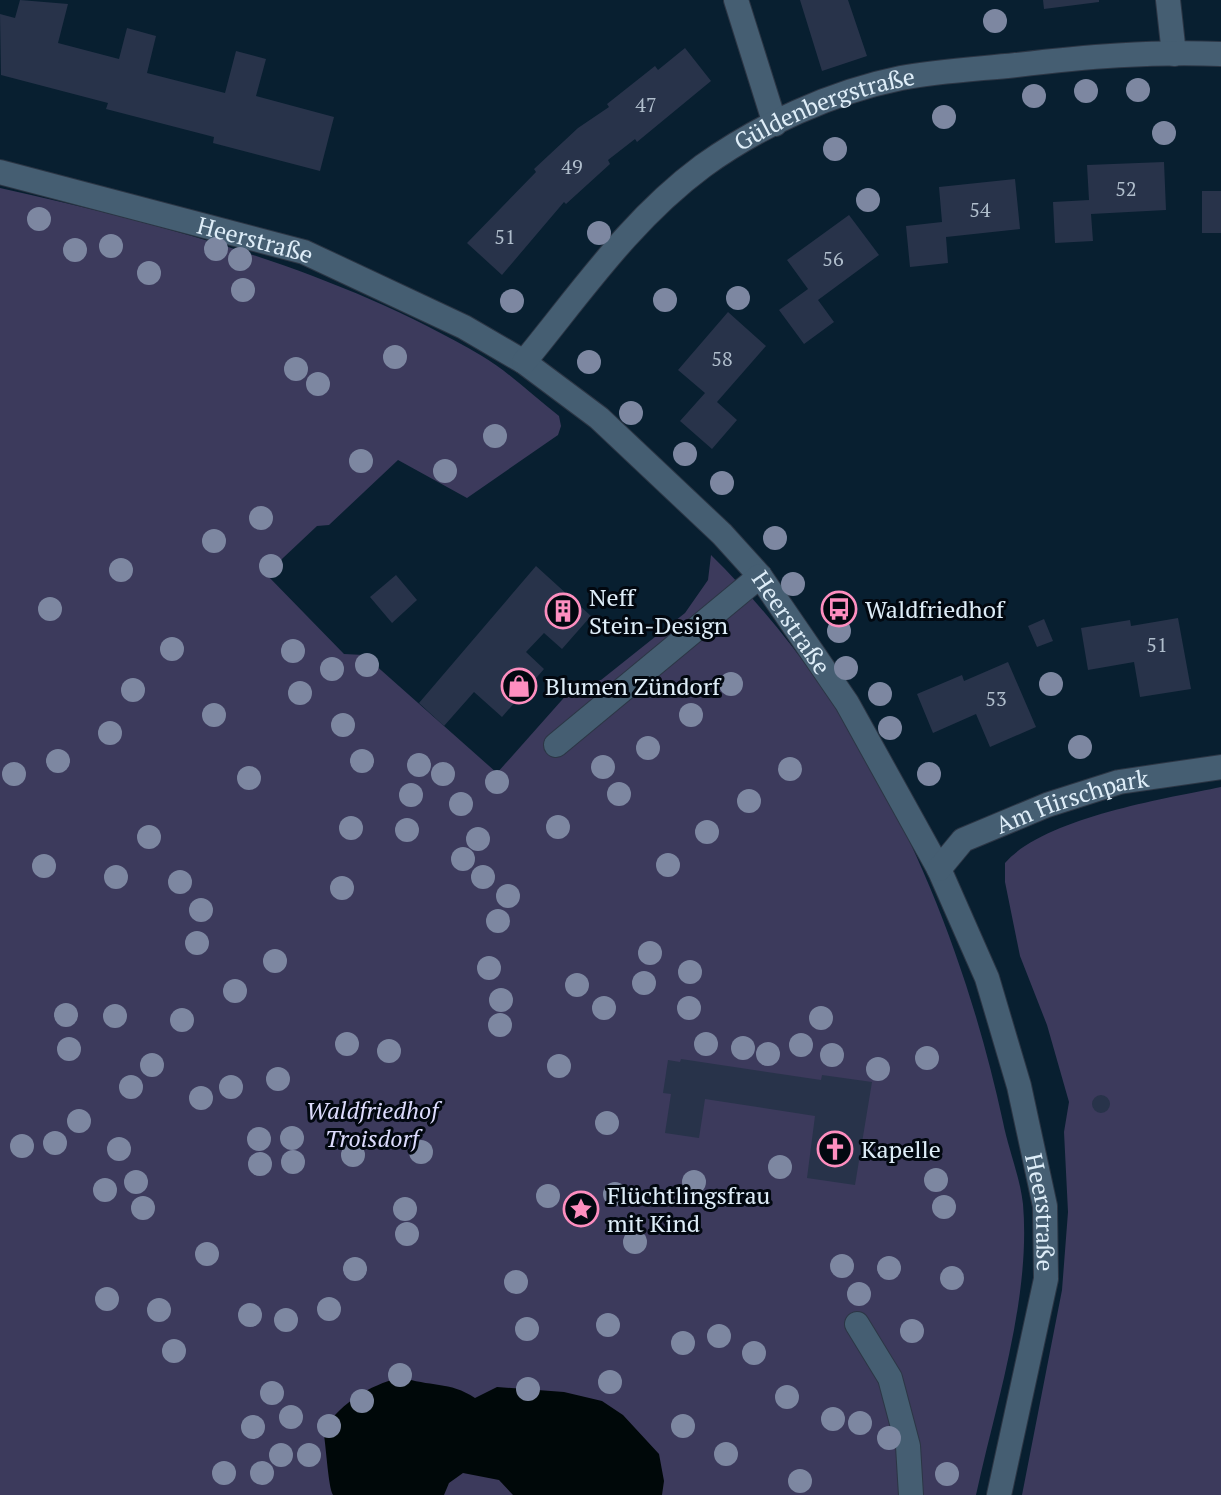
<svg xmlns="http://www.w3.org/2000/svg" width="1221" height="1495" font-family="'PT Serif',serif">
  <rect width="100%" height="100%" fill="#081f30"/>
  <path fill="#3c3a5c" d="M0,188C166,225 334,269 482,356C509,372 534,397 559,416L561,426L558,435L467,498L398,460L329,525L317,526L266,574L344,654L364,655L497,773L577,683L601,680L685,613L708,580L711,555C865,706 958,914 1003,1122C1008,1148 1020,1177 1023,1204C1031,1298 996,1403 976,1495H0Z
    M1221,787V1495H1022L1062,1290L1068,1212L1064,1132L1069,1102L1047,1025L1020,956L1005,882V863C1044,818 1163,799 1221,787Z"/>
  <path fill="#000809" d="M401,1377C429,1387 450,1381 475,1398L497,1387L564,1392L602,1401L623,1415L659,1454L664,1481L662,1495H513L499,1480L463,1473L449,1483L444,1495H333C328,1487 326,1443 323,1429C345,1401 366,1387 401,1377Z"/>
  <path fill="#28334a" d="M20,0L68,4L58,43L119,59L127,28L156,36L147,73L225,93L236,51L266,59L256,96L334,117L320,171L213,143L214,137L106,109L108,103L1,75L0,14L15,18Z
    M800,0H848L867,56L822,71Z
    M1043,0H1099V2L1044,9Z
    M685,48L711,81L637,142L635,139L608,160L610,164L566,204L564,202L502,275L467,243L536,172L534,169L578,128L609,107L607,104L655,66L658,70Z
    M1164,162L1166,210L1091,214L1093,241L1055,243L1053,202L1089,200L1087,165Z
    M1015,179L1020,229L946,237L948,263L910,267L906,226L942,222L939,187Z
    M1202,191H1221V233H1202Z
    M849,215L879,255L818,300L834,322L804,344L779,310L808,289L787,260Z
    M728,312L766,346L717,402L737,420L712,449L680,421L705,393L678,370Z
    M536,566L591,616L562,649L544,633L526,652L544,669L502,717L474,692L444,726L419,703Z
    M396,575L417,600L392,623L370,597Z
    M1178,618L1191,689L1140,697L1134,662L1088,670L1081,628L1130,620L1131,626Z
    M1044,619L1053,641L1037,647L1028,626Z
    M1008,662L1036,727L990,747L976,714L933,733L917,694L962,675L964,681Z
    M681,1059L821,1080L822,1075L872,1082L855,1185L807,1178L815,1116L705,1099L699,1138L665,1133L671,1094L663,1093L668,1060L680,1062Z
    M1092 1104a9 9 0 1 1 18 0a9 9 0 1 1-18 0Z"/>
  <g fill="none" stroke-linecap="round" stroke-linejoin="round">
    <g stroke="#2c3645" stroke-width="26">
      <g id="minor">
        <path d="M736,0L775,124"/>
        <path d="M1168,0L1174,54"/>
        <path id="s1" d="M0,172L304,252L464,327L524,362L599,418L722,534L760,576L847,703L939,869L987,978L1019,1086L1045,1206L1046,1279L999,1495"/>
        <path id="s2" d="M524,362C580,294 630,220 703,166C760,125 832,92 901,78C939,71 978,69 1016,65C1084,57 1152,51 1221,54"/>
        <path d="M556,745L760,576"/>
        <path id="s3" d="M939,869L963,840L1047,805L1119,782L1221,767"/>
        <path d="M857,1324L890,1378L908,1446L911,1495"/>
      </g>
    </g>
    <use href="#minor" stroke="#455e72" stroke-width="24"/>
  </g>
  <g fill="#7d87a1">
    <circle cx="995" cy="21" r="12"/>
    <circle cx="1138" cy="90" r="12"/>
    <circle cx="1086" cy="91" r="12"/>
    <circle cx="1034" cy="96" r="12"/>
    <circle cx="944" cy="117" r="12"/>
    <circle cx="1164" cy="133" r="12"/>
    <circle cx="835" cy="149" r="12"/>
    <circle cx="868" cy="200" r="12"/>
    <circle cx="39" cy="219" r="12"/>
    <circle cx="599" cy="233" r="12"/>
    <circle cx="111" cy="246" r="12"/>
    <circle cx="216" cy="249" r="12"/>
    <circle cx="75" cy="250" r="12"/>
    <circle cx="240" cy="259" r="12"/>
    <circle cx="149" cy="273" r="12"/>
    <circle cx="243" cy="290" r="12"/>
    <circle cx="738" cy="298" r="12"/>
    <circle cx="665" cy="300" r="12"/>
    <circle cx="512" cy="301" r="12"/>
    <circle cx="395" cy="357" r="12"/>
    <circle cx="589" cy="362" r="12"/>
    <circle cx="296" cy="369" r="12"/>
    <circle cx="318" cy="384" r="12"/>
    <circle cx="631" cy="413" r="12"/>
    <circle cx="495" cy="436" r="12"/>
    <circle cx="685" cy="454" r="12"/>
    <circle cx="361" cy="461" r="12"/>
    <circle cx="445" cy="471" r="12"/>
    <circle cx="722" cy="483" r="12"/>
    <circle cx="261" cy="518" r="12"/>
    <circle cx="775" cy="538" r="12"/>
    <circle cx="214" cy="541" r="12"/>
    <circle cx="271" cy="566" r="12"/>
    <circle cx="121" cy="570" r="12"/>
    <circle cx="793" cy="584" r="12"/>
    <circle cx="50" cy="609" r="12"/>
    <circle cx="839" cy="631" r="12"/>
    <circle cx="172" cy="649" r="12"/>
    <circle cx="293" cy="651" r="12"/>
    <circle cx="367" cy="665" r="12"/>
    <circle cx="846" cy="668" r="12"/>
    <circle cx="332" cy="669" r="12"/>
    <circle cx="731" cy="684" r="12"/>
    <circle cx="1051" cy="684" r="12"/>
    <circle cx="133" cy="690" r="12"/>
    <circle cx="300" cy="693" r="12"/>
    <circle cx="880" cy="694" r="12"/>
    <circle cx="214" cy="715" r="12"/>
    <circle cx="691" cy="715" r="12"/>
    <circle cx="343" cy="725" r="12"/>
    <circle cx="890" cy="728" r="12"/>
    <circle cx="110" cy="733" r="12"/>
    <circle cx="1080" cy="747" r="12"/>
    <circle cx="648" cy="748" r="12"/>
    <circle cx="58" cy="761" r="12"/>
    <circle cx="362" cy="761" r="12"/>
    <circle cx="419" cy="765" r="12"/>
    <circle cx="603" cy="767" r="12"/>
    <circle cx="790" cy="769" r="12"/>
    <circle cx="14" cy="774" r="12"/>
    <circle cx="443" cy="774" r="12"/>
    <circle cx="929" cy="774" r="12"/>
    <circle cx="249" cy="778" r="12"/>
    <circle cx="497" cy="782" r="12"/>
    <circle cx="619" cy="794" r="12"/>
    <circle cx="411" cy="795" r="12"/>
    <circle cx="749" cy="801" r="12"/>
    <circle cx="461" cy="804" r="12"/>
    <circle cx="558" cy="827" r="12"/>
    <circle cx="351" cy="828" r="12"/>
    <circle cx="407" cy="830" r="12"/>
    <circle cx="707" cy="832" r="12"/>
    <circle cx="149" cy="837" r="12"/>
    <circle cx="478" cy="839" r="12"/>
    <circle cx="463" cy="859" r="12"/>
    <circle cx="668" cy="865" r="12"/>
    <circle cx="44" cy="866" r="12"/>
    <circle cx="116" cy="877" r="12"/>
    <circle cx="483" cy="877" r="12"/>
    <circle cx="180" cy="882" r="12"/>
    <circle cx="342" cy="888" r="12"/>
    <circle cx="508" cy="896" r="12"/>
    <circle cx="201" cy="910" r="12"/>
    <circle cx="498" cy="921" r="12"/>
    <circle cx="197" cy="943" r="12"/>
    <circle cx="650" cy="953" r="12"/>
    <circle cx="275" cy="961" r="12"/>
    <circle cx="489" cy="968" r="12"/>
    <circle cx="690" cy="972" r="12"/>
    <circle cx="644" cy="983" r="12"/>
    <circle cx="577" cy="985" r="12"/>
    <circle cx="235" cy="991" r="12"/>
    <circle cx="501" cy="1000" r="12"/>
    <circle cx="604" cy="1008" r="12"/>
    <circle cx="689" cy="1008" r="12"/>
    <circle cx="66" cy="1015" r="12"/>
    <circle cx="115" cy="1016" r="12"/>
    <circle cx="821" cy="1018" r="12"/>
    <circle cx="182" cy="1020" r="12"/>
    <circle cx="500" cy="1025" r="12"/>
    <circle cx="347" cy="1044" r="12"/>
    <circle cx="706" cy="1044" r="12"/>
    <circle cx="801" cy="1045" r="12"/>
    <circle cx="743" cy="1048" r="12"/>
    <circle cx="69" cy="1049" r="12"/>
    <circle cx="389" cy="1051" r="12"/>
    <circle cx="768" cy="1054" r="12"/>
    <circle cx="832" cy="1055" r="12"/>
    <circle cx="927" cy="1058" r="12"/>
    <circle cx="152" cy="1065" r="12"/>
    <circle cx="559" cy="1066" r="12"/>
    <circle cx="878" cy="1069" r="12"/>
    <circle cx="278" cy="1079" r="12"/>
    <circle cx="131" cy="1087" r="12"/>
    <circle cx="231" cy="1087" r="12"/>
    <circle cx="201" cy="1098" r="12"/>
    <circle cx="79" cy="1121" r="12"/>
    <circle cx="607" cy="1123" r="12"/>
    <circle cx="292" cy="1138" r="12"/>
    <circle cx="259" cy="1139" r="12"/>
    <circle cx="55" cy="1143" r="12"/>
    <circle cx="22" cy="1146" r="12"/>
    <circle cx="119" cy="1149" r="12"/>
    <circle cx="421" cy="1152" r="12"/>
    <circle cx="353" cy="1155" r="12"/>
    <circle cx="293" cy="1162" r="12"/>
    <circle cx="260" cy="1164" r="12"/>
    <circle cx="780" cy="1167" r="12"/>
    <circle cx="936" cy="1180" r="12"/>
    <circle cx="136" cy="1182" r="12"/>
    <circle cx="694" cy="1182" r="12"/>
    <circle cx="105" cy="1190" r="12"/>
    <circle cx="615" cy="1194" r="12"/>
    <circle cx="548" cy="1196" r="12"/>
    <circle cx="944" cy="1207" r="12"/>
    <circle cx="143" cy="1208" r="12"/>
    <circle cx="405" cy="1209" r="12"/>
    <circle cx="407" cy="1234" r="12"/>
    <circle cx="635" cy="1242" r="12"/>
    <circle cx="207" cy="1254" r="12"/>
    <circle cx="842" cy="1266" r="12"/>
    <circle cx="889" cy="1268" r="12"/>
    <circle cx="355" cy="1269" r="12"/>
    <circle cx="952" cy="1278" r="12"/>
    <circle cx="516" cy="1282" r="12"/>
    <circle cx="859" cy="1294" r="12"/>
    <circle cx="107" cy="1299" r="12"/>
    <circle cx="329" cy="1309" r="12"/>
    <circle cx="159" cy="1310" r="12"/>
    <circle cx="250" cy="1315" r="12"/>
    <circle cx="286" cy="1320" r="12"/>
    <circle cx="608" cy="1325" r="12"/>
    <circle cx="527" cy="1329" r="12"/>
    <circle cx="912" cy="1331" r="12"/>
    <circle cx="719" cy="1336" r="12"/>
    <circle cx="683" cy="1343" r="12"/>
    <circle cx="174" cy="1351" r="12"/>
    <circle cx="754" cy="1353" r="12"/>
    <circle cx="400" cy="1375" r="12"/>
    <circle cx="610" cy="1382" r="12"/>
    <circle cx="528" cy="1389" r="12"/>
    <circle cx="272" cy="1393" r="12"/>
    <circle cx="787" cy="1397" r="12"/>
    <circle cx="362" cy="1401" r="12"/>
    <circle cx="291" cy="1417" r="12"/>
    <circle cx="833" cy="1419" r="12"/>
    <circle cx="860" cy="1423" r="12"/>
    <circle cx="329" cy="1426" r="12"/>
    <circle cx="683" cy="1426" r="12"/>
    <circle cx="253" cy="1427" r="12"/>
    <circle cx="889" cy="1438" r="12"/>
    <circle cx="726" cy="1454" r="12"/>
    <circle cx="281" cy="1455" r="12"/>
    <circle cx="309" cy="1455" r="12"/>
    <circle cx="224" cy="1473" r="12"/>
    <circle cx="262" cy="1473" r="12"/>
    <circle cx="947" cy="1474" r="12"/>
    <circle cx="800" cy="1481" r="12"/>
  </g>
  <defs>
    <g id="bus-ring" transform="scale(1.8)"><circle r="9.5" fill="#020810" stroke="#fd8ebf" stroke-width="1.5"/><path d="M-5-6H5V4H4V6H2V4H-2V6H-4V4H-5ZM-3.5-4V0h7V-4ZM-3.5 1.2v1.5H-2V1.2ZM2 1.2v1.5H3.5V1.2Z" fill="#fd8ebf"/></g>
    <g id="building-ring" transform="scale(1.8)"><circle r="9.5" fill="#020810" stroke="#fd8ebf" stroke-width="1.5"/><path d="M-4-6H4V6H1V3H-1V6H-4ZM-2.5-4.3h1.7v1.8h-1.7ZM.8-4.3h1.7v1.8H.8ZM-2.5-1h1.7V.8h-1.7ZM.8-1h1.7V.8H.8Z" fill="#fd8ebf"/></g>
    <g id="shop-ring" transform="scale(1.8)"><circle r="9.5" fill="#020810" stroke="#fd8ebf" stroke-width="1.5"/><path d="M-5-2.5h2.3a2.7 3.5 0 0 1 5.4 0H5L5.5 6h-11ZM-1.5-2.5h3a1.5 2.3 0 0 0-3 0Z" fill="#fd8ebf"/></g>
    <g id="church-ring" transform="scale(1.8)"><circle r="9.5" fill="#020810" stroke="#fd8ebf" stroke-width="1.5"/><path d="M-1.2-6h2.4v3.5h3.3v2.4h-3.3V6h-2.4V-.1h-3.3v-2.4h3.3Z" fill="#fd8ebf"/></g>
    <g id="sight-ring" transform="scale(1.8)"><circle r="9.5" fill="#020810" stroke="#fd8ebf" stroke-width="1.5"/><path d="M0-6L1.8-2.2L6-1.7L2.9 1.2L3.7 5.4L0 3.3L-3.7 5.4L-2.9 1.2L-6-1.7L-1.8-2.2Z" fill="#fd8ebf"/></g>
  </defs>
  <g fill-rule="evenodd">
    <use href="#bus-ring" x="839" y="609"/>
    <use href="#building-ring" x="563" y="611"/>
    <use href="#shop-ring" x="519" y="686"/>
    <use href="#church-ring" x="835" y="1149"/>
    <use href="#sight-ring" x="581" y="1209"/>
  </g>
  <g text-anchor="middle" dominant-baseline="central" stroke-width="6" stroke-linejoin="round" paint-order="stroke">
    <g font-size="20" fill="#b0becc">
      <text x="646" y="104">47</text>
      <text x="572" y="166">49</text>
      <text x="1126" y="188">52</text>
      <text x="980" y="209">54</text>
      <text x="505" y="236">51</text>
      <text x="833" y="258">56</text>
      <text x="722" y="358">58</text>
      <text x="1157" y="644">51</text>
      <text x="996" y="698">53</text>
    </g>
    <g font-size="24" fill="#deedf8" stroke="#020810">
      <text stroke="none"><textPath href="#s2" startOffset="402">Güldenbergstraße</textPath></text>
      <text stroke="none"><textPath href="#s1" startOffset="264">Heerstraße</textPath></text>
      <text stroke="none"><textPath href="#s1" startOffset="936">Heerstraße</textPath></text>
      <text stroke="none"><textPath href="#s3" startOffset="154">Am Hirschpark</textPath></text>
      <text stroke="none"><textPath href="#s1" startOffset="1584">Heerstraße</textPath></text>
    </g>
    <g font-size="24" fill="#deedf8" stroke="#020810" text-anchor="start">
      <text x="589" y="597">Neff<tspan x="589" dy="28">Stein-Design</tspan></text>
      <text x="865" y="609">Waldfriedhof</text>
      <text x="545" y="686">Blumen Zündorf</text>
      <text x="861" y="1149">Kapelle</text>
      <text x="607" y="1195">Flüchtlingsfrau<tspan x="607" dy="28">mit Kind</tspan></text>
    </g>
    <g font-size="24" font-style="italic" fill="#dddcfd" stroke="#020810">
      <text x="372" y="1110">Waldfriedhof<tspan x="372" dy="28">Troisdorf</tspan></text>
    </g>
  </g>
</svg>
